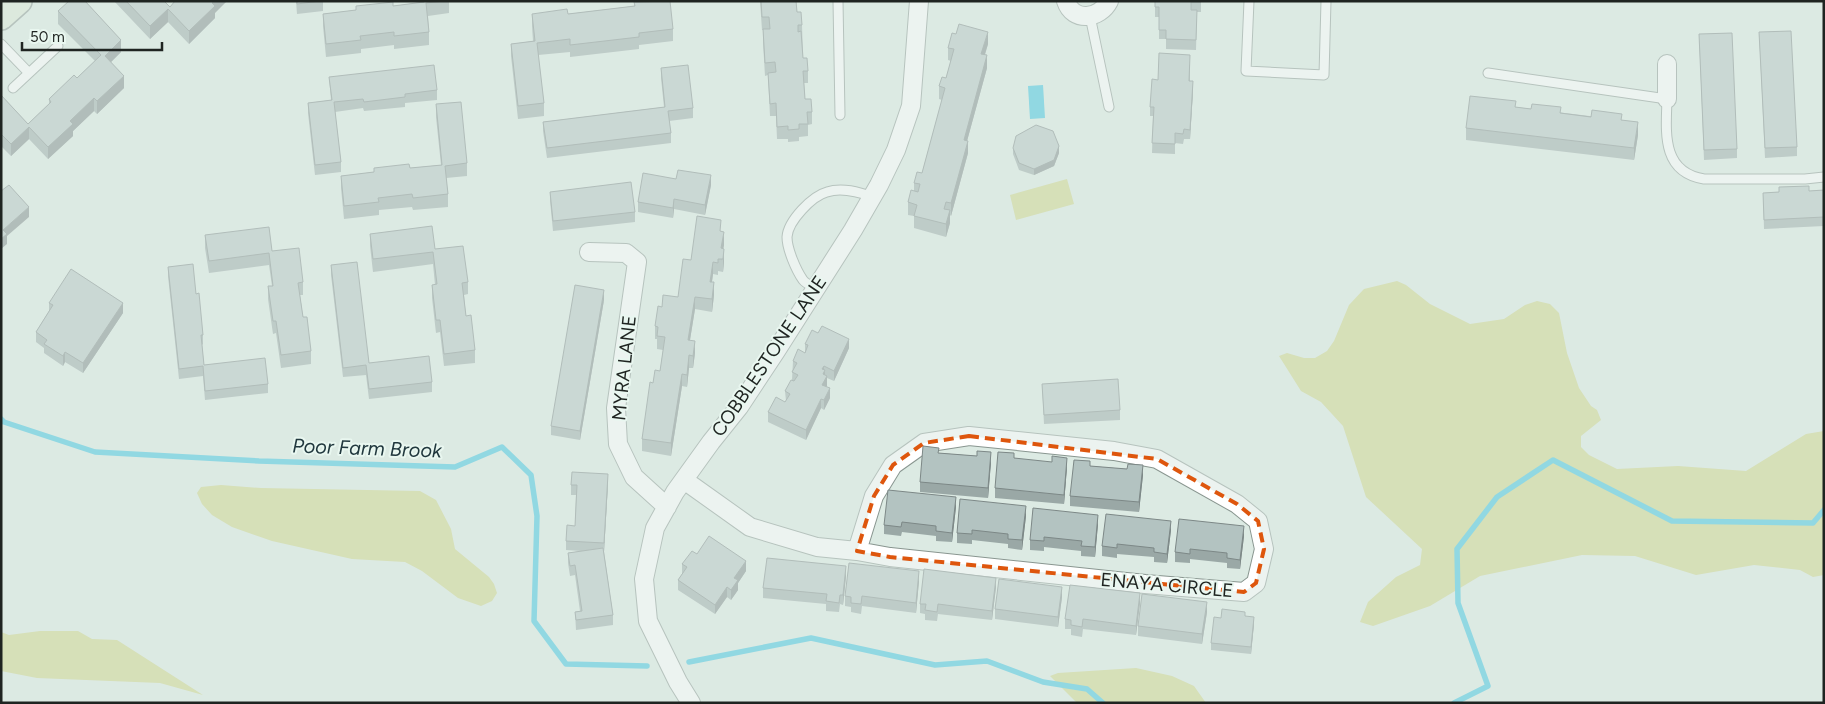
<svg xmlns="http://www.w3.org/2000/svg" width="1825" height="704" font-family="Figtree,sans-serif">
  <rect width="100%" height="100%" fill="#dceae3"/>
  <path fill="#ced483" d="M1067,179L1074,204L1016,220L1010,195Z
    M1397,281L1406,285L1430,304L1470,324L1504,319L1525,305L1537,301L1550,304L1559,313L1567,353L1579,388L1591,406L1597,410L1601,420L1581,436V447L1589,455L1617,469L1678,466L1746,471L1806,434L1824,431V575L1813,577L1800,570L1754,565L1696,575L1635,556L1582,555L1480,576L1430,606L1373,626L1360,622L1368,602L1396,577L1420,565L1422,549L1366,497L1343,426L1321,402L1301,391L1279,356L1287,353L1304,358H1315L1327,351L1334,341L1349,305L1364,289Z
    M221,485L261,488L420,491L436,500L451,529L455,549L489,577L494,584L497,593L492,601L481,606L458,598L422,571L405,562L352,559L272,541L232,527L212,515L202,504L197,493L201,487Z
    M40,631H78L92,639L117,640L203,695L160,683L37,678L1,671V632L9,635Z
    M1136,668L1172,676L1194,686L1206,703H1077L1050,676L1058,673Z"/>
  <path fill="#36c3e0" d="M1043,85L1045,118L1030,119L1028,86Z"/>
  <g fill="none" stroke-linecap="round" stroke-linejoin="round">
    <path stroke="#36c3e0" stroke-width="5.5" d="M1,419L4,422L95,452L259,461L455,467L502,447L531,475L537,516L534,621L566,664L647,666
      M689,662L811,638L935,665L987,661L1043,682L1087,689L1103,703
      M1454,703L1488,686L1458,603L1457,549L1497,497L1553,460L1672,521L1813,523L1824,510"/>
    <g stroke="#899690" stroke-width="11">
      <path id="lane" d="M838,1L840,115
        M1249,1L1246,71L1324,75L1326,1
        M1090,16L1109,107
        M1,44L29,73
        M1488,73L1667,99C1666,132 1661,172 1704,179H1805L1824,177
        M13,88L58,46
        M816,288C812,286 806,284 803,280C796,270 787,249 787,237C788,221 812,196 827,192C842,187 859,192 873,197"/>
    </g>
    <g stroke="#899690" stroke-width="20">
      <path id="street" d="M1066,1C1073,23 1100,19 1109,1
        M1667,64V99
        M589,252L626,253L637,262L616,408L618,444L634,477L667,507
        M684,480L750,527L817,547L857,551L890,557L1145,584L1244,592L1256,583L1264,549L1258,521L1237,504L1157,459L1114,451L969,436L924,443L893,465L874,496L857,551
        M691,703L678,682L648,621L644,579L655,528L675,492L711,442L739,407L776,351L853,230L879,185L896,150L911,106L919,1"/>
    </g>
    <g stroke="#899690" stroke-width="28">
      <path id="secondary" d="M1,17L19,1"/>
    </g>
    <use href="#lane" stroke="#fff" stroke-width="9"/>
    <use href="#street" stroke="#fff" stroke-width="18"/>
    <use href="#secondary" stroke="#dbe8d6" stroke-width="25"/>
  </g>
  <path fill="#9aa8a6" d="M114,1H164L170,7L215,13V18L189,44L168,22L150,39Z
    M296,1H323V11L297,14Z
    M423,1H449V13L428,16L429,32V45L394,49V45L361,49V53L326,57L323,26V14L356,10V6H393L423,2Z
    M760,1H796L797,12L802,25L803,58L808,71V83H804L805,99L812,112V124L808,125V136L799,137V141L788,142V139H777L776,116H770L768,75L765,76L763,42V30H762Z
    M1155,1H1201V12H1197L1196,50L1166,49V39H1159V17H1155Z
    M634,2L673,29V41L639,45V49L570,57V52L538,55L544,103V116L518,119L511,56V44L533,41L532,26V14H568L634,6Z
    M58,11L121,52L111,62L124,88L97,114L94,111L73,131V136L48,159L29,139L11,156L1,146V95L28,124L49,104V99L77,78L95,61L58,24Z
    M1759,32L1797,147V156L1765,158Z
    M1699,34L1737,149V158L1704,160Z
    M988,44L985,55L987,68L967,141L968,153L951,216L950,215V223L946,237L914,228V216L908,215V202L914,191V183L922,173L942,100L939,99V86L946,78L951,61L948,60V48Z
    M1190,65V81L1193,91L1190,139H1184L1183,144L1175,143V154L1152,153L1153,116H1150V107L1158,80Z
    M661,68L693,108V118L669,121L671,133V143L547,158L543,131V122L664,107L661,78Z
    M329,77L437,90V100L405,103V107L364,111L363,108L335,112L341,162V172L315,175L308,113V103L331,100Z
    M436,104L467,163V176L446,178L448,194V207L413,210L412,207L379,210V215L344,219L341,188V176L374,172V168H410L441,165L436,117Z
    M1516,107L1622,120L1638,135L1634,160L1466,140V128Z
    M1013,148L1059,153L1054,166L1034,175L1019,170L1013,154Z
    M711,185L705,215L674,209L673,218L638,212V202Z
    M1779,187L1809,191L1824,190V226L1764,229L1763,193L1779,192Z
    M550,192L635,212V222L553,231L550,201Z
    M721,232L724,245L723,249L724,262L723,272L718,271V275L713,274L712,282L714,295L712,312L695,309L690,340L695,353L693,368H689L687,387L682,386L671,456L642,451V439L653,383L660,371L663,350L657,349V339H655V326L662,307L678,297L691,260Z
    M370,234L435,249L468,282V294L464,295L466,316L475,350V363L444,366L440,332L436,333L432,298V285H435L433,264L373,272L370,246Z
    M205,235L272,251L303,282V295H300L303,317L311,351V364L281,368L276,333L273,334L268,299V286H272L269,265L209,273L205,248Z
    M331,265L369,363L432,382V392L369,399L366,375L343,377L331,275Z
    M168,267L196,294L203,335V344L202,345L204,365L268,384V393L205,400L203,376L179,379L168,276Z
    M604,300L580,440L551,435V426Z
    M49,303L123,313L83,373L65,362L63,366L44,353V348L36,342V332L49,311Z
    M805,344L849,348L834,381L827,378L826,387L830,398L824,410L821,408L806,440L768,422V412L786,401L785,391L792,380L793,361L805,353Z
    M1042,384L1120,410V420L1044,424Z
    M939,453L977,456L991,462L988,498L920,492V482Z
    M1014,458L1067,467L1064,504L995,498V488Z
    M1090,466L1127,469L1143,475L1139,512L1070,506V496Z
    M608,484L604,552L613,615V625L576,630L575,612L580,611L575,575L570,576L568,563V553L581,551L566,550V541L575,526L576,495H571V485Z
    M956,507L952,542L936,541V536L902,532L901,536L884,534V525Z
    M1026,516L1022,550L1008,548V544L972,540V544L957,543V533Z
    M1098,524L1095,557L1081,556V551L1044,547V551L1030,550V540Z
    M1171,530L1167,563L1154,562V557L1117,554V558L1102,556V546Z
    M1244,536L1240,569L1227,568V563L1190,559V563L1175,562V552Z
    M697,554L746,571L738,583V590L731,600L727,597L715,614L678,590V580L682,574V564Z
    M846,576L843,605L840,604L839,612L826,611V604L763,598V588Z
    M919,581L916,613L862,606L861,614L851,612V607L845,606V596Z
    M996,587L992,620L938,614L937,621L925,620V614L920,613V604Z
    M1062,597L1058,627L995,619V609Z
    M1140,603L1136,635L1083,629L1082,637L1071,635V629H1065V619Z
    M1207,612L1202,644L1138,636V626Z
    M1245,616L1254,624L1251,654L1211,650V643L1221,618Z"/>
  <path fill="#7d8887" d="M214,1H227L215,13V18L189,44V31Z
    M168,9V22L150,39V26Z
    M988,32V44L981,66V54Z
    M121,40V52L105,68V56Z
    M987,55V68L964,152V140Z
    M124,76V88L97,114V101Z
    M1193,81V91L1190,139V130Z
    M94,98V111L73,131V136L48,159V147L70,121Z
    M1638,122V135L1634,160V148Z
    M29,127V139L11,156V144Z
    M968,141V153L951,216V203Z
    M1059,146V153L1054,166L1034,175V169Z
    M711,175V185L705,215V205Z
    M674,199V209L673,218V208Z
    M29,207V217L7,236V244L1,249V239L3,230Z
    M950,210V223L946,237V224Z
    M724,232V245L721,261V248Z
    M724,249V262L723,272V259Z
    M713,262V274L710,295V282Z
    M714,282V295L712,312V299Z
    M604,290V300L580,440V431Z
    M695,297V309L688,352V340Z
    M123,303V313L83,373V363Z
    M849,339V348L834,381V371Z
    M695,341V353L693,368V356Z
    M65,352V362L63,366V356Z
    M689,355V368L687,387V375Z
    M824,366V373L825,370V380L827,376V386L822,394V369Z
    M682,374V386L671,456V443Z
    M830,388V398L824,410V400Z
    M821,399V408L806,440V430Z
    M991,452V462L988,498V488Z
    M1067,458V467L1064,504V495Z
    M1143,465V475L1139,512V502Z
    M608,474V484L604,552V543Z
    M956,497V507L952,542V533Z
    M1026,506V516L1022,550V540Z
    M1098,515V524L1095,557V547Z
    M1171,521V530L1167,563V554Z
    M1244,526V536L1240,569V560Z
    M746,561V571L738,583V590L731,600V590L734,578Z
    M846,566V576L843,605V595Z
    M919,571V581L916,613V603Z
    M996,578V587L992,620V611Z
    M727,587V597L715,614V605Z
    M1062,587V597L1058,627V617Z
    M1140,593V603L1136,635V626Z
    M1207,602V612L1202,644V634Z
    M1254,617V624L1251,654V647Z"/>
  <path fill="#b3c3c1" stroke="#7d8887" d="M69,1H85L121,40L105,56L124,76L97,101L94,98L70,121L73,124L48,147L29,127L11,144L1,134V95L28,124L51,102L49,99L74,75L77,78L101,55L58,11Z
    M126,1H164L170,7L175,1H214L212,3L215,6L189,31L168,9L150,26Z
    M297,1H320L297,4Z
    M424,1H444L426,3L429,32L394,36V32L360,36L361,40L326,44L323,14L356,10V6L393,2V6L424,2Z
    M670,1L673,29L639,33V37L570,45V39L537,43L544,103L518,106L511,44L535,41L532,14L567,9L568,14L635,6L634,2Z
    M761,1H796L797,12H801L802,25H798V32L801,31L803,58H807L808,71H803L805,99H811L812,112H807L808,124H799V129L788,130V126L777,127L776,103L770,104L768,73L776,72L775,62L765,63L763,29H770L769,17H762Z
    M1155,1H1201V2H1191V10H1197L1196,40L1166,39V30H1159V7H1155Z
    M959,24L988,32L981,54L987,55L964,140L968,141L951,203L946,202L944,209L950,210L946,224L914,216L917,205L908,202L911,190L918,192L920,184L914,183L917,172L922,173L945,88L939,86L942,77L946,78L954,49L948,48L952,33L956,34Z
    M1791,31L1797,147L1765,148L1759,32Z
    M1732,33L1737,149L1704,150L1699,34Z
    M1159,53L1190,55L1189,81H1193L1190,130L1184,129L1183,134L1175,133V144L1152,143L1154,107H1150L1152,79L1158,80Z
    M434,65L437,90L405,94V97L364,102L363,99L334,102L341,162L315,165L308,103L332,100L329,77Z
    M688,65L693,108L668,111L671,133L547,148L543,122L665,107L661,68Z
    M1470,96L1516,101L1515,107L1531,109L1532,104L1561,107L1560,113L1591,117L1592,110L1622,114L1621,120L1638,122L1634,148L1466,128Z
    M461,102L467,163L445,166L448,194L413,198L412,194L378,198L379,202L344,206L341,176L374,172V168L409,164L410,168L442,165L436,104Z
    M1036,125L1053,131L1059,146L1054,160L1034,169L1019,163L1013,148L1016,136Z
    M678,170L711,175L705,205L674,199L673,208L638,202L643,173L676,179Z
    M631,182L635,212L553,221L550,192Z
    M9,185L29,207L3,230L7,234L1,239V191Z
    M1809,186V191L1824,190V217L1764,220L1763,193L1779,192V187Z
    M697,216L721,220L720,231L724,232L721,248L724,249L723,259H718V263L713,262L710,282H714L712,299L695,297L688,340L695,341L693,356L689,355L687,375L682,374L671,443L642,439L650,382L653,383L655,370L660,371L665,337L657,336L658,327L655,326L658,306L662,307L663,295L678,297L683,259L691,260Z
    M432,226L435,249L463,246L468,282L462,283L466,316L471,315L475,350L444,354L440,320H436L432,285L437,284L433,252L373,259L370,234Z
    M269,227L272,251L299,248L303,282L298,283L303,317H307L311,351L281,355L276,321H273L268,286H273L269,253L209,261L205,235Z
    M357,262L369,363L429,356L432,382L369,389L366,365L343,368L331,265Z
    M193,264L196,294L199,293L203,335H201L204,365L265,358L268,384L205,391L203,366L179,369L168,267Z
    M71,269L123,303L83,363L65,352L63,356L44,344L47,340L36,332L53,305L49,303Z
    M575,285L604,290L580,431L551,426Z
    M822,326L849,339L834,371L824,366L822,369L825,370L823,374L827,376L822,385L830,388L824,400L821,399L806,430L768,412L776,397L785,402L790,394L785,391L791,380L794,381L798,375L792,372L797,363L793,361L798,349L805,353L808,345L805,344L812,330L818,333Z
    M1118,379L1120,410L1044,415L1042,384Z
    M923,446L939,448L938,453L977,456V451L991,452L988,488L920,482Z
    M998,452L1014,453V458L1052,462V456L1067,458L1064,495L995,488Z
    M1074,460L1090,461V466L1127,469L1128,464L1143,465L1139,502L1070,496Z
    M572,472L608,474L604,543L566,541L567,525L575,526L577,485H571Z
    M888,490L956,497L952,533L936,531V526L902,522L901,527L884,525Z
    M960,499L1026,506L1022,540L1008,539V534L972,530V534L957,533Z
    M1033,508L1098,515L1095,547L1081,546L1082,541L1044,537V541L1030,540Z
    M1106,514L1171,521L1167,554L1154,552V548L1117,544V548L1102,546Z
    M1179,519L1244,526L1240,560L1227,558V553L1190,549V554L1175,552Z
    M709,536L746,561L734,578L738,580L731,590L727,587L715,605L678,580L687,567L682,564L692,551L697,554Z
    M603,548L613,615L576,620L575,612L582,611L575,565L570,566L568,553Z
    M767,558L846,566L843,595H840L839,603L826,601L827,594L763,588Z
    M849,563L919,571L916,603L862,596L861,604L851,603V597L845,596Z
    M924,569L996,578L992,611L938,604L937,612L925,610L926,604H920Z
    M999,579L1062,587L1058,617L995,609Z
    M1070,585L1140,593L1136,626L1083,619L1082,627L1071,625V620L1065,619Z
    M1142,594L1207,602L1202,634L1138,626Z
    M1222,609L1245,612V616L1254,617L1251,647L1211,643L1214,617L1221,618Z"/>
  <path d="M0 0H1825V704H0ZM969,436L1157,459L1237,504L1258,521L1264,549L1256,583L1244,592L890,557L857,551L874,496L893,465L924,443Z" fill="#dceae3" fill-opacity=".55" fill-rule="evenodd"/>
  <path fill="none" stroke="#de560d" stroke-width="4" stroke-dasharray="10 6" stroke-linejoin="round" d="M969,436L1157,459L1237,504L1258,521L1264,549L1256,583L1244,592L890,557L857,551L874,496L893,465L924,443Z"/>
  <g text-anchor="middle" dominant-baseline="central" stroke-width="4" stroke-linejoin="round" paint-order="stroke">
    <g font-size="19" fill="#1f2421" stroke="#e9f7f0">
      <text transform="translate(769 356) rotate(-56)">COBBLESTONE LANE</text>
      <text transform="translate(624 368) rotate(-84)">MYRA LANE</text>
      <text transform="translate(1167 585) rotate(5)">ENAYA CIRCLE</text>
    </g>
    <g font-size="20" font-style="italic" fill="#21383e" stroke="#e9f7f0">
      <text transform="translate(367 448) rotate(2)">Poor Farm Brook</text>
    </g>
  </g>
  <rect width="1825" height="704" fill="none" stroke="#1f2421" stroke-width="5"/>
  <path d="M22 42v8h140v-8" fill="none" stroke="#1f2421" stroke-width="2.5"/>
  <text x="30" y="42" font-size="15" fill="#1f2421" stroke="#e9f7f0" stroke-width="4" paint-order="stroke">50 m</text>
</svg>
